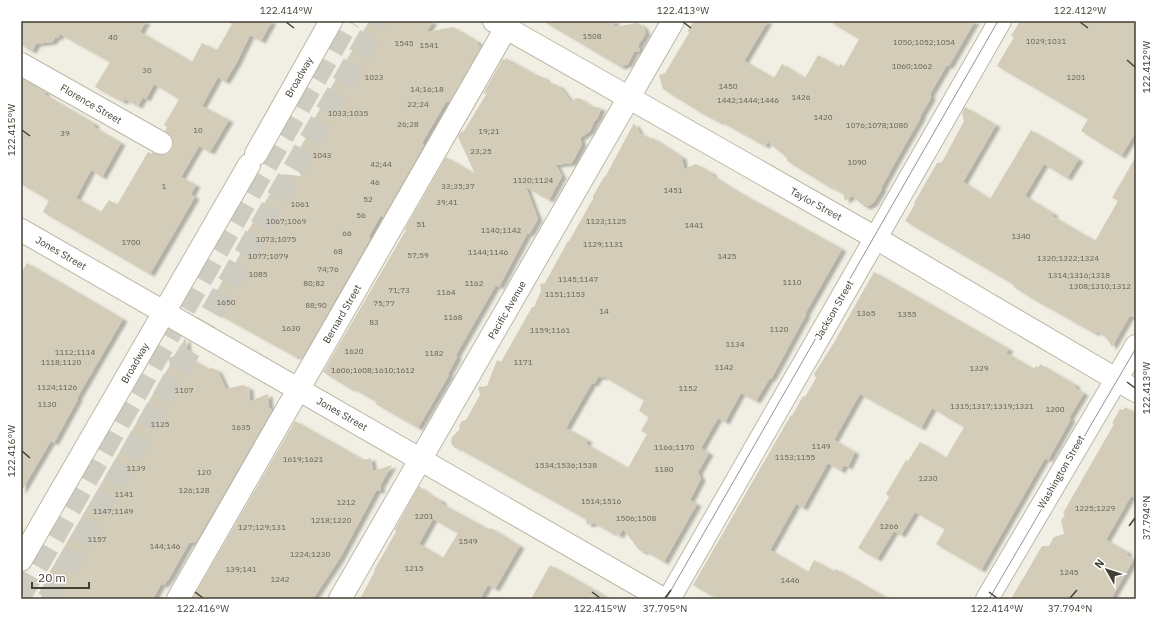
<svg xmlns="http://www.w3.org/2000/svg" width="1157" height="620" font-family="'IBM Plex Sans',sans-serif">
  <defs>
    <filter id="shadow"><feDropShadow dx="4.5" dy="2.5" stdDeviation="1" flood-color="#0004"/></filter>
  </defs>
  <rect width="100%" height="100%" fill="#f1efe3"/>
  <path fill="#d2ccb9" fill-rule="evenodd" filter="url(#shadow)" d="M21,21H146L140,32L192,62L202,43L217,50L232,24L226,21H272L261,41L250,35L237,62L225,82L218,77L202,106L229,120L210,152L199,146L181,177L196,185L191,194L195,197L150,274L43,212L49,200L21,184V78L46,92L44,94L95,124L94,127L121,143L102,177L91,170L76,198L101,212L109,200L117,205L148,152L152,154V152L162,155L167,154L172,149L173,143L172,137L165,131L167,127L164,125L179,99L154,84L146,99L143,97L138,106L125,99L123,102L95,87L110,62L60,34L58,38L56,37L52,42L36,44L32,51L21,45Z
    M369,21H433L427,32L453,27L477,41L478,45L481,47L450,101L446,102L422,143L424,145L383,217L381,215L369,236L370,239L302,358L297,355L296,357L207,308L224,278L223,275L226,270L233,267L240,254L238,247L282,174L301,176L292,161L307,136L306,135L329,91Z
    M543,21H616L612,27L638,23L643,26L646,33L638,46L640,51L634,52L628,64L621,67Z
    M694,21H768L744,61L774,78L782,64L805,78L818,55L839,67L840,64L844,66L859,39L829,21H975L949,66L947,65L930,94L931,98L921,115V117L901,152L881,188L882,189L874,202L871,205L865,207L852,196L845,201L843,193L826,185L787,161V158L768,142L765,146L720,121L719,122L700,112L663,89L659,75L665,73L689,33L688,30Z
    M1020,21H1136V132L1121,156L1081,131L1088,119L997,66L1014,37L1011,36Z
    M506,58L536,75L543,77L549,83L558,85L572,102L576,98L581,99L591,106L601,108L598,117L594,122L590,131L580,138L582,144L572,163L556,165L562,176L549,200L526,187L538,219L530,233L527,234L499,287L496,285L456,355L457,357L448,374L449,375L418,428L376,404L377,402L352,388L351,389L323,372L406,230L405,229L446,157L475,174L458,137L461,132L464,131L487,93L483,94L503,59L505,60Z
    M965,107L996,125L963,182L990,199L1031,130L1079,159L1067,178L1044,164L1025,196L1054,214L1052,216L1095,241L1118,201L1112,198L1136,156V305L1134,310L1136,316L1129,317L1112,347L1106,337L1097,332L1094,333L1028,296L1014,287L1013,284L905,221L915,204L914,203L937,163L942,162L964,121L962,113Z
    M634,123L640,133L651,139L653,138L682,157L684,169L696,164L712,173L713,176L737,191L842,249L805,314L806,315L771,379L770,378L756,401L741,393L725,422L718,418L701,448L709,453L698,472L701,479L690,500L697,504L664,562L645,551L643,552L639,550L623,529L619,536L613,532L612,533L594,523L587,525L586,519L458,448H455L451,443L452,437L460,429L459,426L462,421L466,420L480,395L478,387L487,386L497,360L501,362L532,307H534L541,291L540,284L545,283L568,241H569L593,199V196L604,177H605ZM599,376L602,378L603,376L644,400L639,411L649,417L641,431L647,434L628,468L586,444L588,440L566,428L592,383L594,384Z
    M27,263L123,319L77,398L78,399L54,443L51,441L21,492V273Z
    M874,272L1009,349L1006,353L1034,369L1036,366L1039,367L1040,364L1076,385L1075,388L1084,393L1069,418L1071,419L1048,460L1045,458L981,570L936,544L945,529L915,512L901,535L894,531L877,559L858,548L889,497L886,494L906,460L908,461L920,442L946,458L964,427L932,408L921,428L860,394L834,440L855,452L848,467L844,465L841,471L828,463L803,508L796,504L770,550L808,572L814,560L834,571L836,569L889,599H718L693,585L791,415L792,416L803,396L805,397L816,378L814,374L835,341Z
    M185,339H186L188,357L209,369L213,368L218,371L226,389L243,385L249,388L250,401L268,394L269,407L272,410L196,542L189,543L170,577L164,585L161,584L153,599H40L43,594L41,593L50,578L48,575L170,365L168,358L174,356Z
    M1125,407L1136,413V499L1131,496L1106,540L1128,552L1126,555L1134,559L1111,599H1011L1042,546H1049L1054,537L1064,534L1061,521L1065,514L1063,513L1114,424L1112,423L1120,409L1123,410Z
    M295,421L364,460L371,458L373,471L392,465L380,486L381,490L376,491L340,558L313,599H192Z
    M419,486L433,497H435L442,501V504L490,530L491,528L520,546L495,589L488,585L480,599H360L375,571L374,570L396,532L395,529ZM433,519L458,533L443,558L419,544Z
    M550,565L574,578L610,599H531Z"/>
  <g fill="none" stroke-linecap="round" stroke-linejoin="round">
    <path stroke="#ceccc0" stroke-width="22" stroke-dasharray="22 11" stroke-linecap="butt" d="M21,595L349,21
      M48,599L378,21"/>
    <g stroke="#bcb8a6" stroke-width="24">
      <path id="street" d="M494,21L874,237L1136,391
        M21,64L161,143
        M256,154L331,21
        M21,230L663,599
        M21,560L249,165
        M178,599L506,28
        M340,599L673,21
        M669,599L1000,21
        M987,599L1136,346"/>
    </g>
    <use href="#street" stroke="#fff" stroke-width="22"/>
    <path stroke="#939393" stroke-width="1" d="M666,599L998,21
      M989,599L1136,348"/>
  </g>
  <path fill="none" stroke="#433f34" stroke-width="1.5" d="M286,22L294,28M683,22L691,28M1080,22L1088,28M1127,60L1135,67M22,130L30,136M1127,382L1135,388M22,451L30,458M1129,526L1135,518M195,592L203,598M592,592L600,598M989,592L997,598M665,598L671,590M1070,598L1077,590"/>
  <g text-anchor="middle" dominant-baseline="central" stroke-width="4" stroke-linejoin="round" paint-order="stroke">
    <g font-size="8" fill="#676255">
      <text x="592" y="36">1508</text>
      <text x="113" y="37">40</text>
      <text x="1046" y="41">1029;1031</text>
      <text x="924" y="42">1050;1052;1054</text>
      <text x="404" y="43">1545</text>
      <text x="429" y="45">1541</text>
      <text x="912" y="66">1060;1062</text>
      <text x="147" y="70">30</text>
      <text x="374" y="77">1023</text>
      <text x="1076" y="77">1201</text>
      <text x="728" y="86">1450</text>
      <text x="427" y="89">14;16;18</text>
      <text x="801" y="97">1426</text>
      <text x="748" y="100">1442;1444;1446</text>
      <text x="418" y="104">22;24</text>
      <text x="348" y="113">1033;1035</text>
      <text x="823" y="117">1420</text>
      <text x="408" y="124">26;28</text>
      <text x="877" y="125">1076;1078;1080</text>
      <text x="198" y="130">10</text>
      <text x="489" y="131">19;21</text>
      <text x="65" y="133">39</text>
      <text x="481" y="151">23;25</text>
      <text x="322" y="155">1043</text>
      <text x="857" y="162">1090</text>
      <text x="381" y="164">42;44</text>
      <text x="533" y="180">1120;1124</text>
      <text x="375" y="182">46</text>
      <text x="164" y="186">1</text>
      <text x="458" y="186">33;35;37</text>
      <text x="673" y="190">1451</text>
      <text x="368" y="199">52</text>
      <text x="447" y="202">39;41</text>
      <text x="300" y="204">1061</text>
      <text x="361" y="215">56</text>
      <text x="286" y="221">1067;1069</text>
      <text x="606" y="221">1123;1125</text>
      <text x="421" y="224">51</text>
      <text x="694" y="225">1441</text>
      <text x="501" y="230">1140;1142</text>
      <text x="347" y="233">66</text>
      <text x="1021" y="236">1340</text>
      <text x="276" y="239">1073;1075</text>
      <text x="131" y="242">1700</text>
      <text x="603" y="244">1129;1131</text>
      <text x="338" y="251">68</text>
      <text x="488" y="252">1144;1146</text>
      <text x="418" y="255">57;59</text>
      <text x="268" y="256">1077;1079</text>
      <text x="727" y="256">1425</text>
      <text x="1068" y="258">1320;1322;1324</text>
      <text x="328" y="269">74;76</text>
      <text x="258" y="274">1085</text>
      <text x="1079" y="275">1314;1316;1318</text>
      <text x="578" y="279">1145;1147</text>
      <text x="792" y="282">1110</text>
      <text x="314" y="283">80;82</text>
      <text x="474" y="283">1162</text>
      <text x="1100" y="286">1308;1310;1312</text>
      <text x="399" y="290">71;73</text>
      <text x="446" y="292">1164</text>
      <text x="565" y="294">1151;1153</text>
      <text x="226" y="302">1650</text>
      <text x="384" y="303">75;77</text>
      <text x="316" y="305">88;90</text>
      <text x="604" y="311">14</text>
      <text x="866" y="313">1365</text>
      <text x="907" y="314">1355</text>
      <text x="453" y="317">1168</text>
      <text x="374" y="322">83</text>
      <text x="291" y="328">1630</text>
      <text x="779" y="329">1120</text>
      <text x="550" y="330">1159;1161</text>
      <text x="735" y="344">1134</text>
      <text x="354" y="351">1620</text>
      <text x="75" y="352">1112;1114</text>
      <text x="434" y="353">1182</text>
      <text x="61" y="362">1118;1120</text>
      <text x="523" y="362">1171</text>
      <text x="724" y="367">1142</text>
      <text x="979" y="368">1329</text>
      <text x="373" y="370">1606;1608;1610;1612</text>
      <text x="57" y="387">1124;1126</text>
      <text x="688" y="388">1152</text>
      <text x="184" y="390">1107</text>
      <text x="47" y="404">1130</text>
      <text x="992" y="406">1315;1317;1319;1321</text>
      <text x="1055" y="409">1200</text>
      <text x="160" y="424">1125</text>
      <text x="241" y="427">1635</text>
      <text x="821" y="446">1149</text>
      <text x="674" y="447">1166;1170</text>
      <text x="795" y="457">1153;1155</text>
      <text x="303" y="459">1619;1621</text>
      <text x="566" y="465">1534;1536;1538</text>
      <text x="136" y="468">1139</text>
      <text x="664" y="469">1180</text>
      <text x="204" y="472">120</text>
      <text x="928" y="478">1230</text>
      <text x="194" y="490">126;128</text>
      <text x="124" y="494">1141</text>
      <text x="601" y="501">1514;1516</text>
      <text x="346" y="502">1212</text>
      <text x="1095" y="508">1225;1229</text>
      <text x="113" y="511">1147;1149</text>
      <text x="424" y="516">1201</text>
      <text x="636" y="518">1506;1508</text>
      <text x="331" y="520">1218;1220</text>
      <text x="889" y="526">1266</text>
      <text x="262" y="527">127;129;131</text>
      <text x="97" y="539">1157</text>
      <text x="468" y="541">1549</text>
      <text x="165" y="546">144;146</text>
      <text x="310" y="554">1224;1230</text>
      <text x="414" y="568">1215</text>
      <text x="241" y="569">139;141</text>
      <text x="1069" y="572">1245</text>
      <text x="280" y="579">1242</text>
      <text x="790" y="580">1446</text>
    </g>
    <g font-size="10" fill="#433f34" stroke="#fff">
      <text transform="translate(299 77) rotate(-60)">Broadway</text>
      <text transform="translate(91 104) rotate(30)">Florence Street</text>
      <text transform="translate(816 204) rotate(29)">Taylor Street</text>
      <text transform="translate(61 253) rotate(30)">Jones Street</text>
      <text transform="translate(507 310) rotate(-60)">Pacific Avenue</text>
      <text transform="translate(834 310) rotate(-60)">Jackson Street</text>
      <text transform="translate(342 314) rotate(-60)">Bernard Street</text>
      <text transform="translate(135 363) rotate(-60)">Broadway</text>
      <text transform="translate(342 414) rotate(30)">Jones Street</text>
      <text transform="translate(1061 472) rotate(-60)">Washington Street</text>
    </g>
  </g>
  <rect width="1157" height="620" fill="none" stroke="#ffffff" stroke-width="44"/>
  <g transform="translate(1107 570) rotate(309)" stroke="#ffffff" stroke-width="3" paint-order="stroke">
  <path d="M0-3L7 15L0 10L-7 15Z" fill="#433f34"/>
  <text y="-6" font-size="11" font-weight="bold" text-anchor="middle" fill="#433f34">N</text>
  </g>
  <path d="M32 582v6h57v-6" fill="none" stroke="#433f34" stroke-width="2"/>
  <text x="38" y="582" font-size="12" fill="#433f34" stroke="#ffffff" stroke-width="3" paint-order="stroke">20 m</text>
  <rect x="22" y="22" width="1113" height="576" fill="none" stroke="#433f34" stroke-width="1.5"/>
  <g font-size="10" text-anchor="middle" fill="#433f34">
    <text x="286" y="14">122.414°W</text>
    <text x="683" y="14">122.413°W</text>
    <text x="1080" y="14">122.412°W</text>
    <text transform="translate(1146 67) rotate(-90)" y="4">122.412°W</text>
    <text transform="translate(11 130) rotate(-90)" y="4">122.415°W</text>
    <text transform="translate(1146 388) rotate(-90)" y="4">122.413°W</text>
    <text transform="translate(11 451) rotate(-90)" y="4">122.416°W</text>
    <text transform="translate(1146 518) rotate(-90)" y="4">37.794°N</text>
    <text x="203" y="612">122.416°W</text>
    <text x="600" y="612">122.415°W</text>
    <text x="665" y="612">37.795°N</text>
    <text x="997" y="612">122.414°W</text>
    <text x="1070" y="612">37.794°N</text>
  </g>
</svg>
